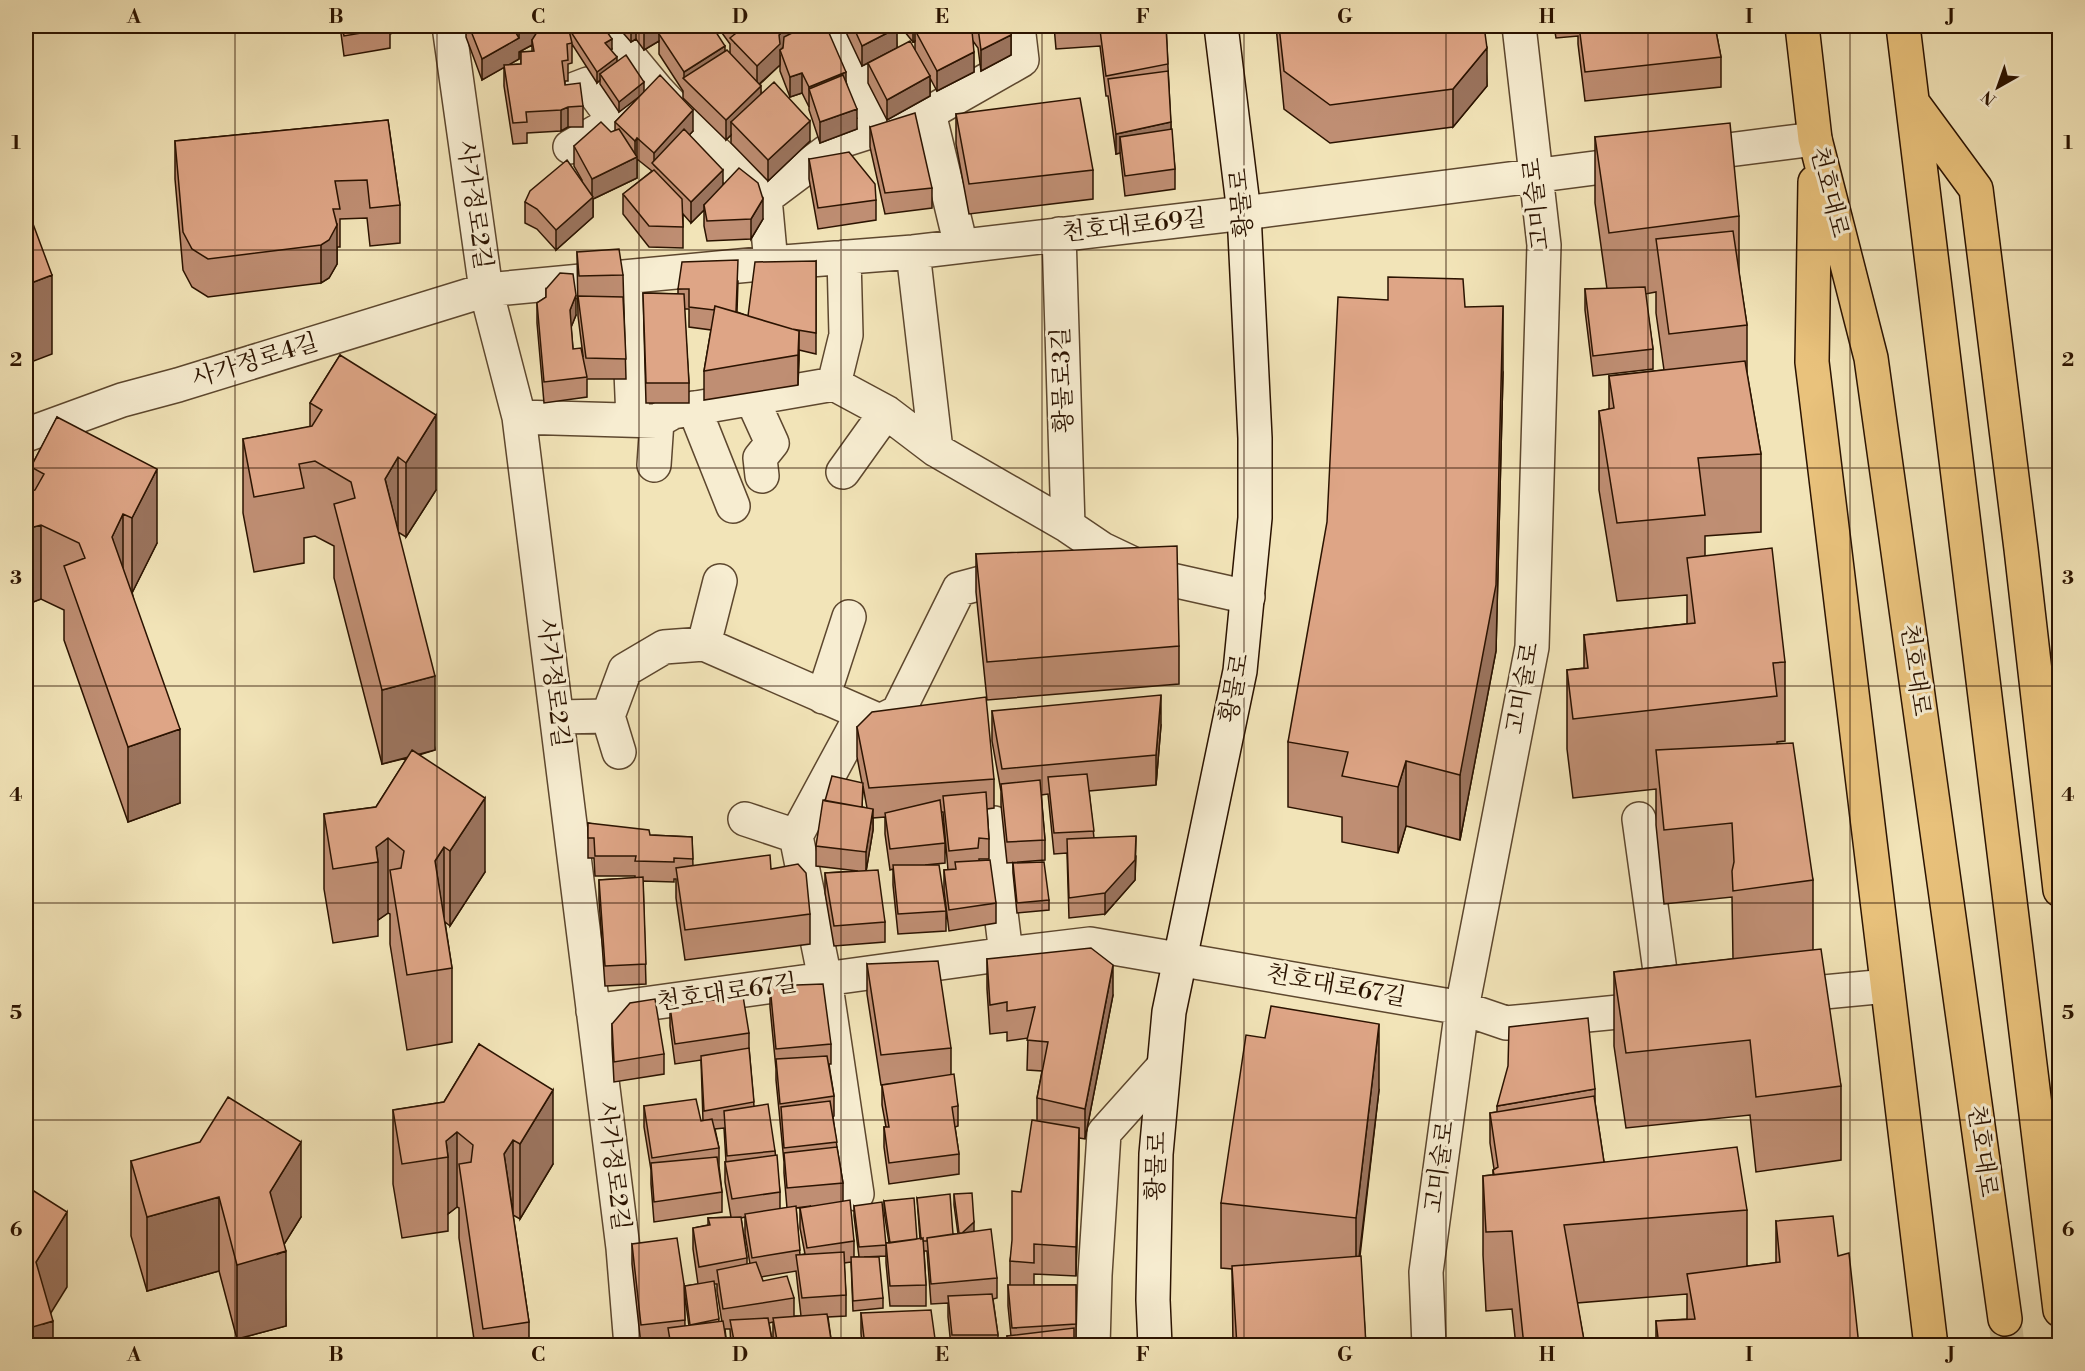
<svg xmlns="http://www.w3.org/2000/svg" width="2085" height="1371" font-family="'Libre Bodoni','Noto Serif KR',serif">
  <rect width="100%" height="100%" fill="#f2e4b8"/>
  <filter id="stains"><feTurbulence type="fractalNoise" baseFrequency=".00333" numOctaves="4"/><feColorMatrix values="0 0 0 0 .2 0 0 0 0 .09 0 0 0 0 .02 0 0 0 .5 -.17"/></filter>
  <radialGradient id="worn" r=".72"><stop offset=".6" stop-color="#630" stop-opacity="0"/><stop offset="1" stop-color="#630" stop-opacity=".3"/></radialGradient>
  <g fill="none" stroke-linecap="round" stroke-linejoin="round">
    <path stroke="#d4c59c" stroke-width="33" stroke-dasharray="33 16" stroke-linecap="butt" d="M2005,1319L2008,1346"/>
    <g stroke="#5d472e" stroke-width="36">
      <path id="street" d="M449,26L486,290L519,417L623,1248L631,1346
        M604,26L657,90L714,151L765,198L771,263
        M835,26L881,130
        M567,92L588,84L615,121
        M929,113L1022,60L1018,26
        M570,147L615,121L653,92
        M1689,155L1815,139
        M765,198L841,141L929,113L961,246
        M1059,234L1068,526
        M913,252L936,450
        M627,277L633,419
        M834,384L846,335L844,257
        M752,399L772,443L760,458L762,476
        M694,408L733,506
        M519,417L657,421L673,412L834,384L886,412L936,450L1068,526L1102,549L1163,578L1248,597
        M26,435L122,400L178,385L486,290L771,263L913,252L1244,213L1641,162
        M654,465L657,421
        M843,472L886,412
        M704,644L720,581
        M823,697L849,617
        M608,716L619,752
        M557,717L608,716L625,670L664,647L704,644L880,721L898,712L959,589L1019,573
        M745,819L796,836L825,979L857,1194
        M1639,819L1665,1007
        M994,823L996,872L1006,954
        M796,836L862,714
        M1782,996L1887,986
        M593,1011L1006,954L1090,944L1462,1008L1506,1023L1659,1008
        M1093,1346L1095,1275L1104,1133L1163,1067
        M1429,1346L1426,1272L1462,1008L1532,647L1544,245L1519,26"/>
    </g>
    <g stroke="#2b1300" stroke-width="36">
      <path id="secondary" d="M1155,1346L1153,1300L1156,1154L1169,1012L1240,671L1255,518V438L1244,213L1221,26"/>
    </g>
    <g stroke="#2b1300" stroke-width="36">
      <path id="primary" d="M1802,26L1815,139L1871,358L2005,1319
        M1903,26L2060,1310
        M1915,106L1976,189L2021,549L2060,890
        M1815,182L1812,362L1931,1346"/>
    </g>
    <use href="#street" stroke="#f7edd1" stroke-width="33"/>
    <use href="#secondary" stroke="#f7edd1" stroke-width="33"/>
    <use href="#primary" stroke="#e9c27c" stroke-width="33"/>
  </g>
  <path fill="#bf8e73" stroke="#2b1300" stroke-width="1.5" fill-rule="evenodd" d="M340,26H393V33L390,34V48L344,56Z
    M465,26H603L612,49L611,50L617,62L644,92L693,131L689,135L723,184L763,219L751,239L707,241L704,226V210L691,223L683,214V248L649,247L623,214V194L652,171L637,159V178L593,199V217L556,250L537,229L525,223V202L582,180L574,166V146L615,131V122L641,95L619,112L600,84V80L597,83L572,44V63L568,64V81H565V85L583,106V127H568L561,131L527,133V143L513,144L504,86V67L482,80L466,37V28ZM532,45V52H521V64L508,65L519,59V52Z
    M617,26H712L725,51L730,53V44L717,26H803V27L846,81L857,129L820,143L809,110V107L802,93L790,97L780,71V55V65L760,84L761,94L810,141L768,181L731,143V135L726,140L683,98V91L659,54V41L644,50L636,39L631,42Z
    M843,26H896L897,48L915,50V41L913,42L900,26H1011V55L981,71L978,48L973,41L974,72L937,91L930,78V96L887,120L868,83V63L862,66Z
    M1054,26H1166L1171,129L1175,169V189L1125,196L1120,153L1116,154L1108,96H1106L1100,46L1056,49Z
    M1276,26H1484L1487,86L1453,127L1330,143L1284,109Z
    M1554,26H1715L1721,57V87L1585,101L1578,44V36L1556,38Z
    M956,114L1093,170V199L969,214L956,144Z
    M388,120L400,205V243L370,246L367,218L340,219V247H337V264L329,278L321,283L208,297L192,287L183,270L175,179V141Z
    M870,127L932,188V208L885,214L870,147Z
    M1595,137L1739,216V273L1747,325V374L1761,454V532L1705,536V556L1785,662V741L1777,742V743L1813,880V950L1841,1086V1160L1756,1172L1750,1115L1626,1128L1614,1046V972L1733,959L1732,897L1664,904L1656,825V789L1573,798L1567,749V670L1584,668V635L1687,624V595L1617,601L1599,490V411L1609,409V376L1664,370L1656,313V292L1645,294L1653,349V369L1593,376L1585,310V289H1607L1595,203Z
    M809,159L876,200V220L818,229L809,179Z
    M577,252L623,275L626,379H587V397L544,403L537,323V303L546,297V289L576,315L571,327L573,349L583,356L578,316Z
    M816,261V354L799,350L798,385L704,400V371L711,330L689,327V309H684L689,383V403H646L643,293L678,294V289L738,281L737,312L748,316Z
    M1465,307L1503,372L1496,651L1460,840L1406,826L1398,853L1342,842V817L1288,807V742Z
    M340,355L436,490L406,537L398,532L435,750L419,755L485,872L450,926L445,922L452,968V1042L407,1050L390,944V914L388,913L378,920V936L333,943L324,889V814L376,807L407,758L382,764L334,578V546L315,536L304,538V563L254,572L243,513V439L310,427V403Z
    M57,417L157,543L132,593V592L180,803L128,822L64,640V610L41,599L33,602V627L31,467Z
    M976,554L1179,646V684L987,700L976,592Z
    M992,711L1161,725L1156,785L1089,791L1094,838L1136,856L1135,880L1105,914L1069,918L1067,853L1054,854L1048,794L1041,795L1045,840V860L1007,863L1001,805V791L992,741Z
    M857,727L994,779V808L987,809L989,839V859H979V861L996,903V923L949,931L944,890V870H948L943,812H941L945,843V863L926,865L946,911V931L898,934L893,885V869L890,870L885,834V817L873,818V830L866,871L885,922V942L834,946L825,893V873L858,871L816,866V846L825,801L862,783L857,757ZM863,786L867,808L862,807Z
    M588,823L650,835L692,837L693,866L771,869L810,914V944L685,960L676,898V879H674V882L643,881L646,984L605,986L599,900V880L635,878V876H595L594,858H588Z
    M1013,863L1049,900V910L1017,913L1013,873Z
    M987,959L1113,995L1085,1139L1079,1138L1076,1276L1034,1274V1285H1076V1345L1074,1346H1007V1336H1011L1008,1306V1285H1010V1261L1021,1192L1037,1121V1098L1042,1071L1027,1070L1028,1038L1007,1041V1032L990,1034L987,989Z
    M867,964L951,1048V1075L958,1106V1126L955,1127L959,1154V1174L889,1184L884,1147V1127H886L882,1105V1085L892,1084L881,1085L867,994Z
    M770,986L831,1044V1064H829L834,1096V1116L833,1117L837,1147L843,1183V1201L854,1241V1257H859L854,1216V1206L886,1245V1256L865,1257L883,1298V1308L853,1311L851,1262L844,1263L846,1295V1316L828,1317L832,1346H774L773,1338V1322L769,1323L773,1346H731L730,1329H725L727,1346H668V1342L641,1345L632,1264V1244L684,1284L685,1326H689L685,1297V1286L698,1284L693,1249V1228L708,1225V1218L731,1217L725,1182V1162H726L724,1128L715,1129L719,1148V1166L722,1192V1212L654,1222L651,1184V1170L644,1127V1106L701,1121H703L701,1060L675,1064L670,1026V1006L749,1033V1048L754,1106L775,1151L780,1192V1209L787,1208L784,1173V1162L776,1080V1069L770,1007ZM811,1206L800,1208V1228L805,1254L800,1255L796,1208ZM745,1217V1234L750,1264H747V1258L741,1218ZM796,1271L801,1316H794V1298L763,1281L761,1277ZM714,1284H717V1291L722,1322H719Z
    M612,1024L664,1054V1074L614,1082L612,1044Z
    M479,1044L553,1164L520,1219L513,1215L529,1322V1346H475L459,1238V1208L457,1207L448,1214V1231L402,1238L393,1184V1110L444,1102Z
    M1595,1089V1102L1604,1162L1747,1210V1266L1776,1263V1221L1838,1256L1859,1346H1656V1321L1687,1319V1294L1577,1303L1585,1346H1516L1512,1309L1486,1311L1483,1255V1176L1493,1175V1170L1494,1169L1490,1143V1113L1497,1112V1106Z
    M1379,1090L1360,1256L1366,1346H1233L1232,1269L1221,1268V1203Z
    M131,1161L301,1217L284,1244L286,1326L237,1339L219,1271L147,1291L131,1236Z
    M954,1194L997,1278V1298L993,1299L998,1335V1346H951L948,1317V1303L931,1304L927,1251H924L926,1285V1306H890L886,1263V1243H889L884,1211V1201L917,1239H920L917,1198L953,1234H958L954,1205Z
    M861,1313L936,1346H862L861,1333Z"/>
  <path fill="#9b745e" stroke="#2b1300" stroke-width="1.5" d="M530,26H545V38L532,40V45L519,52V59L482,80V59L519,38V32Z
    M631,26H636V39L631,42Z
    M652,26H674L659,34V41L644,50V30Z
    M741,26H766L735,43V31Z
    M788,26H803V29L780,50V65L757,86V66L779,35Z
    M913,26H935L915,30V41L913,42Z
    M897,28V48L862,66V46Z
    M1011,35V55L981,71V50Z
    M612,39V49L605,54V43Z
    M725,46V66L684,78V72Z
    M1487,48V86L1453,127V89Z
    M974,52V72L937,91V71Z
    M617,57V67L600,74V80L597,83V72Z
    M846,72V92L809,89V107V87Z
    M802,73V93L790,97V77Z
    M930,76V96L887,120V100Z
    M644,82V93L619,112V102Z
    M761,86V106L731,122V135L726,140V120Z
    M568,107V127L561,131V110Z
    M857,109V129L820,143V122Z
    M693,110V131L658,169L654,165V153Z
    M810,121V141L768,181V160Z
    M1171,122V143L1120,137V153L1116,154V134Z
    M637,138V178L593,199V217L556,250V230L592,198V179L635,158V141Z
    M723,170V191L704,205V210L691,223V202Z
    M763,199V219L751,239V219Z
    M337,225V264L329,278L321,283V245Z
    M52,275V354L26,364V285Z
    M576,295V315L570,330V310Z
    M1503,306V372L1496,651L1460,840V775Z
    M799,331V360L798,385V355Z
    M436,415V490L406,537V463Z
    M398,457V532L385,479Z
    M157,469V543L132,593V518Z
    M123,514V588L112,537Z
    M41,525V599L33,602V627L26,629V529Z
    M435,676V750L382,764V690Z
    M1161,695V725L1156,785V755Z
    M180,729V803L128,822V747Z
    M1406,761V826L1398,853V787Z
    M485,798V872L450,926V851Z
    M873,809V830L866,872V852Z
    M1136,836L1135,880L1105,914V893Z
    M388,838V913L378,920V862L376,847Z
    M444,847V922L435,861Z
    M1113,965V995L1085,1139V1109Z
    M1379,1024V1090L1356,1283V1218Z
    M553,1090V1164L520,1219V1144Z
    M1079,1128V1157L1076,1276V1247Z
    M457,1132V1207L448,1214V1157L446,1141Z
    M513,1140V1214L504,1154Z
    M301,1142V1217L278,1254L286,1251V1326L237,1339V1265L270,1192Z
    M219,1197V1271L147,1291V1217Z
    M67,1212V1287L44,1324L53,1321V1346H26V1329L36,1262Z
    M974,1222V1232L959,1235Z"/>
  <path fill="#dea586" stroke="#2b1300" stroke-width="1.5" d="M342,26H390V28L344,36Z
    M469,26H512L519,38L482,59Z
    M516,26H530L519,32Z
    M545,26H568L572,43L567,44L568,60L562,61L565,85L580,83L583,106L568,107L561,110L526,112L527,122L513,123L504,65L521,64V52L534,51L532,40L537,32L546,31Z
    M568,26H603L612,39L605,43L617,57L597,72L569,29Z
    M641,26H652L644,30Z
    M673,26H712L725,46L684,72L659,34Z
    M731,26H741L735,31Z
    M745,26H788L779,35L780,44L757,66L730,38Z
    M806,26H826L846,72L809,87L802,73L790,77L780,50L783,48L784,37Z
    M853,26H896L897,28L862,46Z
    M922,26H968L972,31L974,52L937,71L915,30Z
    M976,26H1011V35L981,50L978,28Z
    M1152,26H1166L1168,64L1106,76L1100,30Z
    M1279,26H1484L1487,48L1453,89L1330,105L1284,71Z
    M1579,26H1715L1721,57L1585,72Z
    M910,41L930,76L887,100L868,63Z
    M727,50L761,86L726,120L683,78Z
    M626,55L644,82L619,102L600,74Z
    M1168,71L1171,122L1116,134L1108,79Z
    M660,75L693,110L654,153L637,138L635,141L615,122Z
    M843,75L857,109L820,122L809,89Z
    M774,82L810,121L768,160L731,122Z
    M1080,98L1093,170L969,184L956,114Z
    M915,113L932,188L885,193L870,127Z
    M388,120L400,205L370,208L367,180L335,181L340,209H333L337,225L329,240L321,245L208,259L192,249L183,232L175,141Z
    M601,122L611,132L619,129L637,157L592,179L574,146Z
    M1730,123L1739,216L1609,233L1595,137Z
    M684,129L723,170L691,202L652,163Z
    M1172,129L1175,169L1125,176L1120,137Z
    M849,152L875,184L876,200L818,208L809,159Z
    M567,160L593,197L556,230L537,209L525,202L530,191Z
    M739,168L758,183L763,199L751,219L707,221L704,205Z
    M654,170L682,199L683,227L649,226L623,194Z
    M26,205L52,275L26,285Z
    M1733,231L1747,325L1669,334L1656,239Z
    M619,249L623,275L579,276L577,252Z
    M738,260L736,312L715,306L714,310L689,307V289H678L682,262Z
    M816,261V333L792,329L748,316L755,262Z
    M560,273L573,274L576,295L570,310L573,349L581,348L587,377L544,382L537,303L546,297V289Z
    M1388,277L1463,279L1465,307L1503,306L1496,585L1460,775L1406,761L1398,787L1342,776L1348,752L1288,742L1327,522L1338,297L1388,300Z
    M1645,287L1653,349L1593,356L1585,289Z
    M643,293L684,294L689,383H646Z
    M578,296L623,297L626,359L586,358Z
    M715,306L799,331L798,355L704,371Z
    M340,355L436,415L406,463L398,457L385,479L435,676L382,690L334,504L355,498L351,482L315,461L299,464L304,488L254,497L243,439L312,426L322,410L310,403Z
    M1745,361L1761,454L1698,458L1705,515L1617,523L1599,411L1614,408L1609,376Z
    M57,417L157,469L132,518L123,514L112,537L180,729L128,747L64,566L85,558L79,543L41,525L26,529L33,553L26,555V493L35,490L44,474L31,467Z
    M1177,546L1179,646L987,662L976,554Z
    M1772,548L1785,662L1773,663L1777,696L1573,719L1567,670L1588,668L1584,635L1695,623L1687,558Z
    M1161,695L1156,755L1002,769L992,711Z
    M986,697L994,779L869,788L857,727L872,712Z
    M1793,743L1813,880L1733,891L1732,871L1734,862L1732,823L1664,830L1656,750Z
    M412,750L485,798L450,851L444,847L435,861L452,968L407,975L390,870L401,868L404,851L388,838L376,847L378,862L333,869L324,814L376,807Z
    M1087,774L1094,831L1054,833L1048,777Z
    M832,776L863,783L862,807L825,801Z
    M1040,780L1045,840L1007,842L1001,784Z
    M986,792L989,839L979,838L978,848L949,851L943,796Z
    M823,800L873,809L866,852L816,846Z
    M940,800L945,843L890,849L885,813Z
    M588,823L649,830L650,835L692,837L693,859L674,858V862L635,861L636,856H595L594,838H588Z
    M1136,836L1135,860L1105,893L1069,898L1067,839Z
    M770,855L771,869L798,864L806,873L810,914L685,930L676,868Z
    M990,860L996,903L949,910L944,870L956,869L955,862Z
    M1044,862L1049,900L1017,903L1013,863Z
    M893,865H939L946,911L898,914Z
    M878,870L885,922L834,926L825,873Z
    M643,877L646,964L605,966L599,880Z
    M1091,948L1113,965L1085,1109L1037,1098L1048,1042L1027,1040L1035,1007L1007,1011V1002L990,1005L987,959Z
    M1821,949L1841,1086L1756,1097L1750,1040L1626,1053L1614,972Z
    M938,961L951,1048L881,1055L867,964Z
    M823,984L831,1044L776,1049L770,986Z
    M743,996L749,1033L675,1044L670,1006Z
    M655,999L664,1054L614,1062L612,1024L630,1003Z
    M1271,1006L1379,1024L1356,1218L1221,1203L1246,1035L1265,1038Z
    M1588,1018L1595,1089L1497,1106L1508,1066L1509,1027Z
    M479,1044L553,1090L520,1144L513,1140L504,1154L529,1322L483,1329L459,1164L471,1162L473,1145L457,1132L446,1141L448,1157L402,1164L393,1110L444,1102Z
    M749,1048L754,1102L704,1111L701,1056Z
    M827,1056L834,1096L780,1104L776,1059Z
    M954,1074L958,1106L952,1107L959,1154L889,1163L884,1127H889L882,1085Z
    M1594,1096L1604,1162L1494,1175L1493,1170L1498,1167L1490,1113Z
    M228,1097L301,1142L270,1192L286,1251L237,1265L219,1197L147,1217L131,1161L200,1142Z
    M696,1099L701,1121L712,1119L719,1148L652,1158L644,1106Z
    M830,1101L837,1142L784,1148L781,1107Z
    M768,1104L775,1151L727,1156L724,1111Z
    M1032,1120L1079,1128L1076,1247L1034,1244V1263L1010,1261L1012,1240V1191L1021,1192Z
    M837,1147L843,1183L787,1188L784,1153Z
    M1737,1147L1747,1210L1564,1225L1585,1346H1524L1512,1231L1486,1232L1483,1176Z
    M777,1155L780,1192L732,1199L725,1162Z
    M717,1157L722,1192L654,1202L651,1163Z
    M26,1186L67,1212L36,1262L53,1321L26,1329Z
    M972,1193L974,1222L962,1233H959L954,1194Z
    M950,1194L953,1234L927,1238V1241H923V1238L921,1239L917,1198Z
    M914,1198L917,1239L890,1243L884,1201Z
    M850,1200L854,1241L807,1248L800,1208Z
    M882,1202L886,1245L859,1247L854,1206Z
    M796,1206L800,1250L752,1258L745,1214Z
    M1833,1216L1838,1256L1849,1253L1859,1346H1659L1656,1321L1695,1319L1687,1274L1780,1262L1776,1221Z
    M741,1217L747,1258L699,1267L693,1228L710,1225L708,1218Z
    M991,1229L997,1278L931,1284L927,1238Z
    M677,1238L684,1284L685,1320L641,1325L632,1244Z
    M923,1238L926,1285L890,1286L886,1243Z
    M844,1252L846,1295L802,1298L796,1255Z
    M1361,1256L1366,1346H1237L1232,1266Z
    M851,1257H879L883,1298L853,1301Z
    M756,1262L763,1281L787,1276L794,1298L723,1309L717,1270Z
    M714,1281L719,1319L690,1325L685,1286Z
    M1008,1285H1076V1324L1012,1328Z
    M992,1294L998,1335H952L948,1296Z
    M931,1310L936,1346H865L861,1313Z
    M827,1314L832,1346H778L773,1318Z
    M768,1318L773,1346H735L730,1320Z
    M723,1321L727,1346H671L668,1328Z
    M1074,1328V1346H1008L1007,1336Z"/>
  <path fill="none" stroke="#2b1300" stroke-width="1.5" stroke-opacity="0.55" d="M235,26V1346M437,26V1346M639,26V1346M841,26V1346M1042,26V1346M1244,26V1346M1446,26V1346M1648,26V1346M1850,26V1346M26,250H2060M26,468H2060M26,686H2060M26,903H2060M26,1120H2060"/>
  <g text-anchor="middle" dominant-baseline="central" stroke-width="6" stroke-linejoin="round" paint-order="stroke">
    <g font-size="24" fill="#2b1300" stroke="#f7edd1">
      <text transform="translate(1829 192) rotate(76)">천호대로</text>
      <text transform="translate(1242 203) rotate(-95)">황물로</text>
      <text transform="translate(1537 204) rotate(-96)">고미술로</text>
      <text transform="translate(474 205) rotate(82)">사가정로2길</text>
      <text transform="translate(1134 226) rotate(-6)">천호대로69길</text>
      <text transform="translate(255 361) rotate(-17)">사가정로4길</text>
      <text transform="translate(1063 380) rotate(-92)">황물로3길</text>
      <text transform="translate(1915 670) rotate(82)">천호대로</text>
      <text transform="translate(553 683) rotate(83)">사가정로2길</text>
      <text transform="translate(1235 688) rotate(-80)">황물로</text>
      <text transform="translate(1523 688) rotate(-80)">고미술로</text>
      <text transform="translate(1336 986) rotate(10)">천호대로67길</text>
      <text transform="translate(727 993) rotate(-8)">천호대로67길</text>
      <text transform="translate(1982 1151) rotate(82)">천호대로</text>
      <text transform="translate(613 1166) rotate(83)">사가정로2길</text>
      <text transform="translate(1157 1166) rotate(-88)">황물로</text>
      <text transform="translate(1440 1167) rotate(-82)">고미술로</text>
    </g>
  </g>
  <rect width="2085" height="1371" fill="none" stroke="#f2e4b8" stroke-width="66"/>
  <g transform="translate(1998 87) rotate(220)" stroke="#f7edd1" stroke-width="4.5" paint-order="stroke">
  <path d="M0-4.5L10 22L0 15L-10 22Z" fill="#2b1300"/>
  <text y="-9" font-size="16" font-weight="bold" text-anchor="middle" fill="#2b1300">N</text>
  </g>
  <rect x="33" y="33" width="2019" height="1305" fill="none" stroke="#2b1300" stroke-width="2"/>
  <g font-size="20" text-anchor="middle" font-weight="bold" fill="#2b1300">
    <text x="134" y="23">A</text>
    <text x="336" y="23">B</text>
    <text x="538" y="23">C</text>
    <text x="740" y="23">D</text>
    <text x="942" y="23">E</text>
    <text x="1143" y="23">F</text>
    <text x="1345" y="23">G</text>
    <text x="1547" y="23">H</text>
    <text x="1749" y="23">I</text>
    <text x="1951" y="23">J</text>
    <text x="16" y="149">1</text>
    <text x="2068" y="149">1</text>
    <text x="16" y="366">2</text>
    <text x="2068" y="366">2</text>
    <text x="16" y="584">3</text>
    <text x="2068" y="584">3</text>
    <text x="16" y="801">4</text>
    <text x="2068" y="801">4</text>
    <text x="16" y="1019">5</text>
    <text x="2068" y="1019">5</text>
    <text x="16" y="1236">6</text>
    <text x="2068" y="1236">6</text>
    <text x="134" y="1361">A</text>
    <text x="336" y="1361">B</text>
    <text x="538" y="1361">C</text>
    <text x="740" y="1361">D</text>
    <text x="942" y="1361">E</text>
    <text x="1143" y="1361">F</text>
    <text x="1345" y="1361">G</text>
    <text x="1547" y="1361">H</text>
    <text x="1749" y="1361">I</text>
    <text x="1951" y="1361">J</text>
  </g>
  <rect width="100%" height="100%" filter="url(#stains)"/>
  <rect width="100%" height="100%" fill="url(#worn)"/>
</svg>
